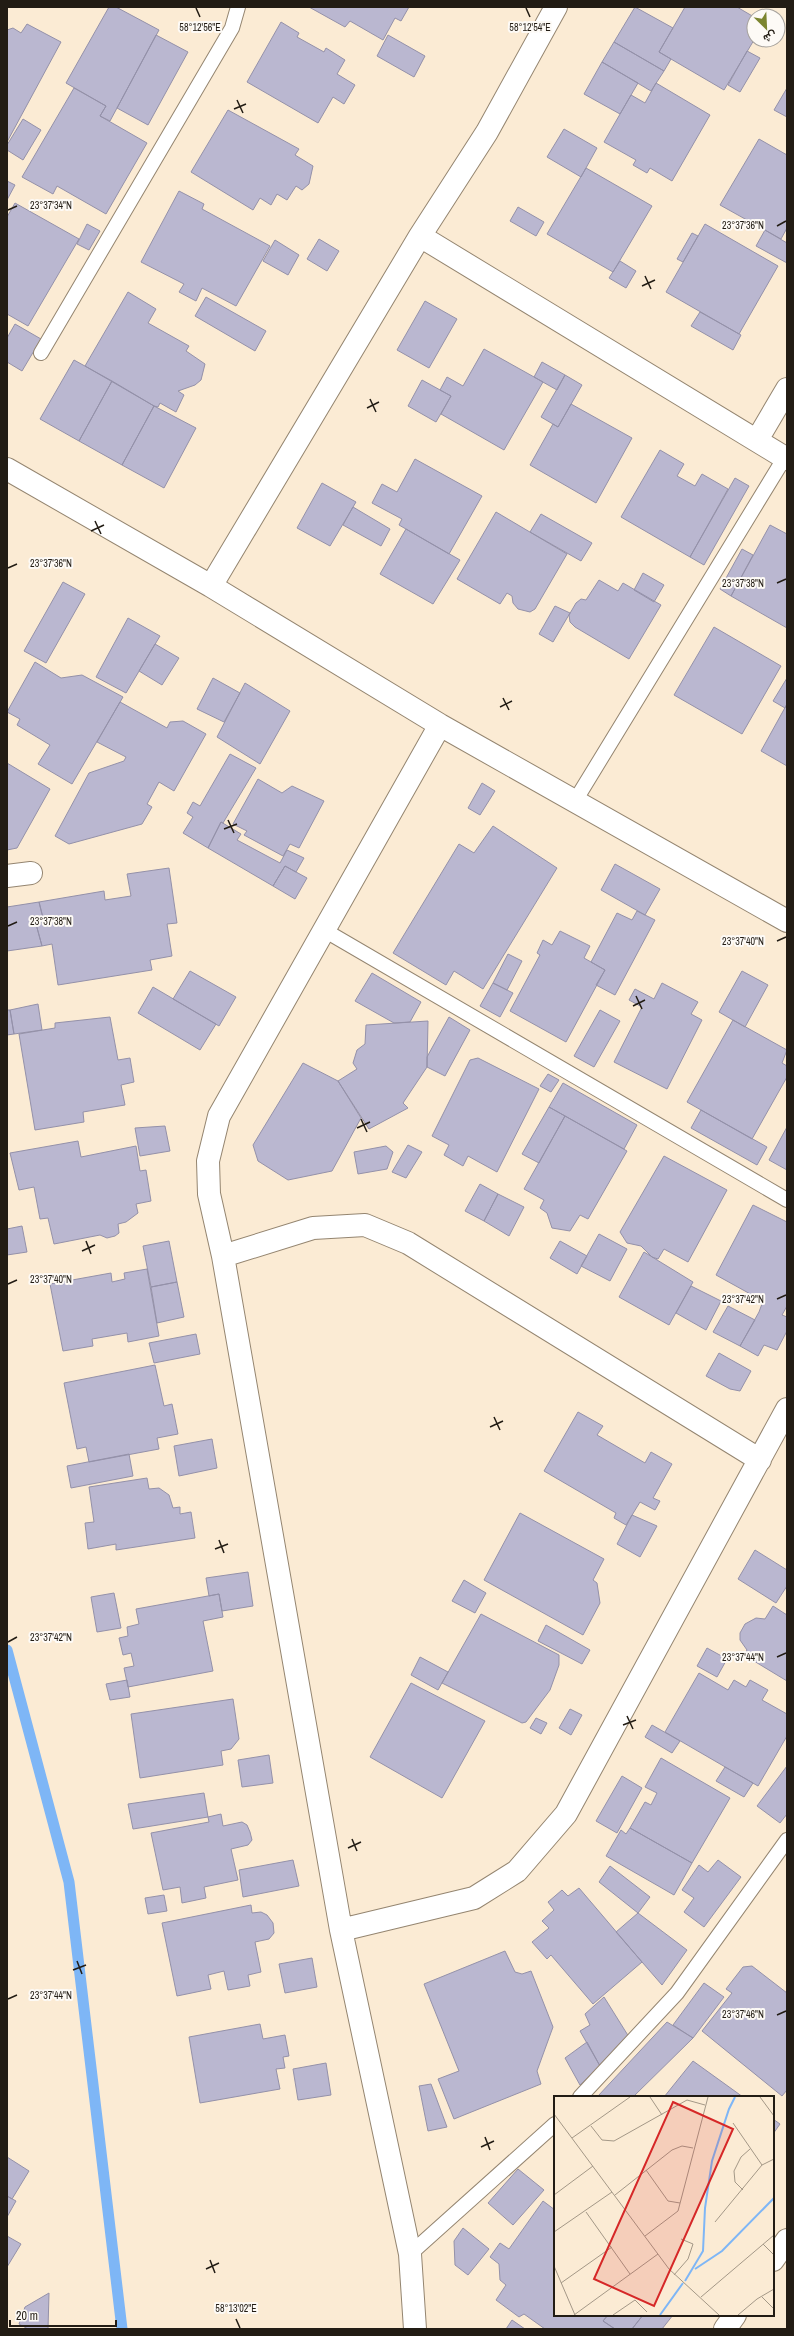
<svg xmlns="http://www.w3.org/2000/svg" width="794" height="2336" font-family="'Archivo Narrow',Vazirmatn,sans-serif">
  <rect width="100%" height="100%" fill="#fbebd4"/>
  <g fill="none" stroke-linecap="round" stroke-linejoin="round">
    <path stroke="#7eb6f6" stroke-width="11" d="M7,1650L69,1882L122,2329"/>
  </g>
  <path fill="#bab7d0" stroke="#9491a9" d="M109,7H116L159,30L110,121L100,116L106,106L66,83Z
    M309,7H409L401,21L395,18L383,40L350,21L345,27Z
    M635,7L673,28L659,52L671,59L664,71L614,42Z
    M685,7H737L754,17V40L724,90L659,52Z
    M281,22L299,33L297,37L324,52L326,48L345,60L337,74L355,85L344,104L333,97L318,123L247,82Z
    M27,24L61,42L7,142V30L13,28L21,33Z
    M156,35L188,52L148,125L117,108Z
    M388,35L425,56L414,77L377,56Z
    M614,42L664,71L651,91L602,62Z
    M747,51L760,58L740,92L728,85Z
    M602,62L638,83L620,114L584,94Z
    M656,83L710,115L672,181L650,168L647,173L633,165L636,160L604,142L631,95L645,103Z
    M74,88L106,106L100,116L147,143L106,214L57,186L53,194L22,177Z
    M787,88V117L774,110Z
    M228,110L299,149L295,155L313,166L309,184L302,190L296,186L287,200L277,194L271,205L260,198L253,210L191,172Z
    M23,119L41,130L23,160L7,150V145Z
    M564,129L597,148L581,177L547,157Z
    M759,139L787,155V228L781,239L720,205Z
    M586,168L652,206L613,272L547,234Z
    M7,181L15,185L7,200Z
    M179,191L204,204L202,209L270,246L236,306L202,288L196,301L179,292L184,284L141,262Z
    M15,203L79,239L28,326L7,314V217Z
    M518,207L544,222L536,236L510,221Z
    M87,224L100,231L89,250L77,244Z
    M705,224L778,266L739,334L666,292Z
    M765,230L787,243V263L756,246Z
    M692,233L698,236L683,262L677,259Z
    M319,239L339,251L327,271L307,259Z
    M275,240L299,255L288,275L263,261Z
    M620,261L636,271L626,288L609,278Z
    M128,292L156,309L148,323L189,346L186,351L205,364L201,380L195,385L178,391L184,395L176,412L160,403L158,407L154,406L85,366Z
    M206,297L266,331L255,351L195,316Z
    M425,301L457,319L429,368L397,350Z
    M700,312L741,335L733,350L691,326Z
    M15,324L41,339L22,371L7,362V338Z
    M484,349L543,382L504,450L441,414L451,396L440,390L447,377L463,386Z
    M74,360L112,381L79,441L40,419Z
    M542,362L565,375L557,390L534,377Z
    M565,375L582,385L558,427L541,417Z
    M422,380L451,396L436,422L408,406Z
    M112,381L154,406L122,465L79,441Z
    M571,404L632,438L596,503L530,465L553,424L558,427Z
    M154,406L196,428L164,488L122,465Z
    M660,450L684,464L677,476L695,486L702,474L728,489L690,557L621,517Z
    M415,459L482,496L449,554L399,525L402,519L372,503L382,484L397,492Z
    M735,478L749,486L704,565L690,557Z
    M322,483L356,502L330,546L297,528Z
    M353,507L390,529L381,546L343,525Z
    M496,512L567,554L535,609L530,612L518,609L513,603L512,596L507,593L500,604L457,579Z
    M541,514L592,543L581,561L530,532Z
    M770,525L787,534V628L731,596Z
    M406,529L460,560L433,604L380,574Z
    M742,549L753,555L731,596L720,589Z
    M643,573L664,585L654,602L634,590Z
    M599,580L618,591L623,583L661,605L629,659L575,627L570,622L569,615L576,603L581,599L586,600Z
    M63,582L85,594L46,663L24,651Z
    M555,606L570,613L553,642L539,634Z
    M128,618L160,636L126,693L96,677Z
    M714,627L781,666L742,734L674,695Z
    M155,644L179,658L162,685L139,671Z
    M35,662L61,678L82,675L123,697L72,784L38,764L50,745L17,725L20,719L7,712Z
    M213,678L240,693L224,722L197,709Z
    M787,678V704L785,708L773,701Z
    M245,683L290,711L260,764L217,737Z
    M120,702L167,728L170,722L183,721L206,734L174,791L159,782L147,804L152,807L142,824L69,844L55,836L89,773L124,761L126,757L97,742Z
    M787,704V766L761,751Z
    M230,754L256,768L223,823L221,822L208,848L183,833L193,817L187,813L193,802L200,806Z
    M7,763L50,789L17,848L7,850Z
    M258,779L282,793L292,786L324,801L299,848L290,844L283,856L244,835L247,831L233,824Z
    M482,783L495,791L480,815L468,808Z
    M221,822L241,834L237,840L280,863L287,850L304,858L296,872L285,866L273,886L208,848Z
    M493,826L557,868L483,989L454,971L446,985L393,953L459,844L474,853Z
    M615,864L660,889L645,915L601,890Z
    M285,866L307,878L295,899L273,886Z
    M169,868L177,923L167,924L172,956L150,960L152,970L58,985L52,944L42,946L36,924L44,922L39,902L104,891L105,900L131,896L127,874Z
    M39,902L44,922L36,924L42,946L7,951V907Z
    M637,911L655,920L615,995L596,985L605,970L591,962L617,913L632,920Z
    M560,931L590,946L584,958L605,970L566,1042L510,1011L540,955L537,953L543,940L552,945Z
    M508,954L522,961L507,990L493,983Z
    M190,971L236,997L219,1026L173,999Z
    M742,971L768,985L745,1027L719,1012Z
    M372,973L421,1002L410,1022L394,1023L355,1001Z
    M493,983L513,993L500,1017L480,1006Z
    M662,983L698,1002L691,1014L702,1020L667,1089L614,1062L642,1007L629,1000L635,989L654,999Z
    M153,987L216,1024L200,1050L138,1013Z
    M38,1004L42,1030L14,1034L10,1010Z
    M7,1010H10L14,1034L7,1035Z
    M600,1010L620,1021L594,1067L574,1056Z
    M110,1017L118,1060L130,1058L134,1082L121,1085L125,1105L83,1112L84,1122L35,1130L19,1034L55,1028V1023Z
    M449,1017L470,1030L445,1076L427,1067V1057Z
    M733,1020L787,1050L782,1063L787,1066V1077L752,1139L687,1102Z
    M428,1021L427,1067L403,1103L408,1108L369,1129L338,1081L357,1069L353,1063L357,1050L365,1044L366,1025Z
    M478,1058L539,1089L497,1172L468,1156L463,1166L444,1155L449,1145L432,1136L470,1060Z
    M303,1063L338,1081L361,1118L332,1171L288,1180L258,1161L253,1145Z
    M548,1074L559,1080L551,1092L540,1086Z
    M563,1083L637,1125L624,1149L549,1107Z
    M549,1107L565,1116L539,1163L522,1154Z
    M701,1110L767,1147L757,1165L691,1128Z
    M565,1116L627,1151L588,1219L580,1215L570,1231L552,1228L547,1213L540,1208L544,1200L524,1189Z
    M165,1126L170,1151L140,1156L135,1128Z
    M787,1127V1170L769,1160Z
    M78,1141L81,1157L136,1146L140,1171L146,1170L151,1201L136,1204L138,1213L126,1222L118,1224L119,1233L115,1236L107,1238L100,1235L54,1244L48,1218L40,1219L34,1187L19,1190L10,1153Z
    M408,1145L422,1152L406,1178L392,1172Z
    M386,1146L393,1152L387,1169L358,1174L354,1152Z
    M664,1156L727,1190L688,1262L664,1249L658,1259L652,1257L641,1246L627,1243L620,1232Z
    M480,1184L498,1194L484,1221L465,1211Z
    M498,1194L524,1207L509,1236L484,1221Z
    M753,1205L787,1222V1306L782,1315L787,1317V1331L777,1350L764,1345L758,1356L740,1346L759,1312L763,1301L716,1275Z
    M22,1226L27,1252L7,1255V1229Z
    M599,1234L627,1249L610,1281L581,1266Z
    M169,1241L177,1282L151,1287L143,1246Z
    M560,1241L587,1256L577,1274L550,1258Z
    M644,1252L693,1282L669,1325L619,1297Z
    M147,1269L159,1336L128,1342L127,1333L92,1339L93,1346L63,1351L50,1284L111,1273L112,1282L125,1279L124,1273Z
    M177,1282L184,1317L157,1323L151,1287Z
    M691,1286L721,1301L706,1330L676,1313Z
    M728,1306L755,1320L740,1346L713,1332Z
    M196,1334L200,1354L154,1363L149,1343Z
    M719,1353L751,1371L740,1391L730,1389L706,1376Z
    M155,1365L164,1406L172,1404L178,1434L157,1438L159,1449L89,1462L86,1447L77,1449L64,1383Z
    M578,1412L603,1426L597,1435L645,1463L651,1452L672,1464L653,1498L660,1501L655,1510L640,1502L626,1525L614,1518L616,1513L544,1471Z
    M212,1439L217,1468L179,1476L174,1446Z
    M129,1454L133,1476L71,1488L67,1466Z
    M147,1478L149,1489L159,1488L169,1495L173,1508L180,1507V1514L191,1512L195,1538L116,1550V1544L88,1549L85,1523L94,1522L89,1487Z
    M520,1513L604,1559L593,1580L597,1583L600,1603L583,1635L484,1580Z
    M632,1515L657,1526L640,1557L617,1544Z
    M755,1550L787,1570V1586L776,1603L738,1579Z
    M248,1572L253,1606L222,1611L219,1594L209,1596L206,1578Z
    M464,1580L486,1593L475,1613L452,1601Z
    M114,1593L121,1628L97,1632L91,1597Z
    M219,1594L223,1617L203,1621L213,1671L128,1687L124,1668L134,1666L131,1653L123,1655L119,1638L128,1636L127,1627L139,1624L136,1609Z
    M773,1606L787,1615V1681L744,1655L747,1650L740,1640V1633L745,1624L756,1618L765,1619Z
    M481,1614L559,1655V1665L550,1690L526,1722L522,1723L442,1683Z
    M546,1625L590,1650L582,1664L538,1641Z
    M707,1648L727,1659L717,1677L697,1666Z
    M420,1657L448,1672L438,1690L411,1675Z
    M699,1673L728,1690L734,1680L746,1687L750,1680L768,1690L762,1700L787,1714V1736L758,1786L665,1732Z
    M127,1680L130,1697L110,1700L106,1684Z
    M411,1683L485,1721L442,1798L370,1757Z
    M233,1699L239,1739L231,1749L221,1751L223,1765L140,1778L131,1714Z
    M570,1709L582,1715L571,1735L559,1728Z
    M536,1718L547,1723L541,1734L530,1728Z
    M652,1725L680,1741L672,1753L645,1737Z
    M269,1755L273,1783L242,1787L238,1760Z
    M661,1758L730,1798L692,1863L630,1828L645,1802L651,1805L657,1793L645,1787Z
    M787,1766V1814L780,1823L757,1806Z
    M725,1767L753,1783L744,1797L716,1781Z
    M622,1776L642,1788L617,1833L596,1821Z
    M204,1793L208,1817L133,1829L128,1804Z
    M221,1814L223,1826L242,1822L247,1825L250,1832L252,1840L248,1845L231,1849L238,1880L204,1887L206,1898L182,1903L180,1887L163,1890L151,1833L209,1822L208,1817Z
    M630,1828L692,1863L674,1895L606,1856L621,1830L626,1834Z
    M293,1860L299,1886L243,1897L239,1870Z
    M718,1860L741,1877L704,1927L684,1912L694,1898L682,1890L699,1865L708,1872Z
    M610,1866L650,1897L638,1913L599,1882Z
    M579,1888L642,1962L593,2004L551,1955L547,1959L532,1942L549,1928L542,1921L554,1910L548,1902L562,1890L568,1896Z
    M164,1895L167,1911L148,1914L145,1898Z
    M251,1905L252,1913L261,1912L267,1915L273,1923L274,1933L269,1939L255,1942L261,1972L248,1975L250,1986L228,1990L224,1971L208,1975L211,1989L177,1996L162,1923Z
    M638,1913L687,1950L662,1985L616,1932Z
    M505,1951L515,1972L522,1974L531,1971L553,2027L537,2071L541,2084L454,2119L438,2079L459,2071L424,1984Z
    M312,1958L317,1987L285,1993L279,1964Z
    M752,1966L787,1993V2090L782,2096L702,2031L732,1993L726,1989L743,1967Z
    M704,1983L724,1997L693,2038L673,2025Z
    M604,1997L629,2037L600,2066L580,2031L590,2025L585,2014Z
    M667,2022L693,2038L633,2097H599L598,2096Z
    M260,2024L263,2039L285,2035L289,2056L283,2057L285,2068L276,2069L280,2089L200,2103L189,2037Z
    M587,2042L600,2066L580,2085L565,2058Z
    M693,2061L743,2097H664Z
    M326,2063L331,2095L298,2100L293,2069Z
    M431,2084L447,2127L428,2131L419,2086Z
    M773,2119L780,2124L773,2134Z
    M7,2157L29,2171L12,2199L7,2196Z
    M518,2169L544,2190L513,2225L488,2203Z
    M7,2196L16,2201L7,2217Z
    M543,2201L555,2210V2315H608L603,2321L615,2329H545L524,2314L519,2317L496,2300L506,2285L500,2280L499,2264L490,2257L500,2243L509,2249Z
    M463,2228L489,2249L468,2275L455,2265L454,2241Z
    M7,2236L21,2244L7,2267Z
    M49,2293L48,2329H28L19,2324L25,2307Z
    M608,2315H643L632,2329H615L603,2321Z
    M643,2315H673L662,2329H632Z
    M512,2320L525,2329H506Z"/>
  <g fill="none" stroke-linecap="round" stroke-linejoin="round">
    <g stroke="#948570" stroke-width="16">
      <path id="lane" d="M41,353L232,28L238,7
        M575,801L785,457
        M324,930L787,1200
        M580,2097L677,1993L787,1840
        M410,2254L555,2124"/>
    </g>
    <g stroke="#948570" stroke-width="24">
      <path id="street" d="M420,236L787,459
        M757,440L787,389
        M7,469L211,586L440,725L787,921
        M211,586L420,236L487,132L556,7
        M7,876L31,873
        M223,1256L313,1228L365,1225L408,1243L760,1460
        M341,1930L474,1898L517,1871L566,1814L787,1409
        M773,2260L787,2240
        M415,2329L410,2254L341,1930L223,1256L209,1194L208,1161L219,1116L440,725
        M725,2329L735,2315"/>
    </g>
    <use href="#lane" stroke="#fff" stroke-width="14"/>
    <use href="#street" stroke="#fff" stroke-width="22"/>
  </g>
  <path fill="none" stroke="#221c14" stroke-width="1.5" d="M196,8L200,17M526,8L530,17M237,100L243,113M234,109L246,104M8,210L17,206M777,226L786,221M645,276L651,289M642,286L655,280M370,399L376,412M367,408L379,402M95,521L101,534M91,531L104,525M8,568L17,564M777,583L786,579M503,698L509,710M500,707L512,701M228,820L234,833M224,829L237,824M8,926L17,922M777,941L786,937M636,996L642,1009M633,1006L645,1000M361,1119L367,1132M357,1128L370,1122M86,1241L91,1254M82,1251L95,1245M8,1284L17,1280M777,1299L786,1295M494,1417L500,1430M490,1427L503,1421M219,1540L224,1553M215,1549L228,1544M8,1642L17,1637M777,1657L786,1653M627,1716L633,1729M623,1725L636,1720M352,1839L357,1851M348,1848L361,1842M77,1961L82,1974M73,1970L86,1965M8,1999L17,1995M777,2015L786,2011M485,2137L490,2150M481,2147L494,2141M210,2260L215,2273M206,2269L219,2263M236,2319L240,2328"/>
  <g transform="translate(554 2096)">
    <rect width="220" height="220" fill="#fbebd4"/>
    <path fill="none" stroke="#7eb6f6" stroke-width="2" d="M141,173L168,155L220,102M131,185L149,155L151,112L158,65L175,13L181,1M106,219L129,187"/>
    <path fill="none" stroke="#a49887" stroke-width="1" d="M96,1L108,19M206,1L220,20M0,18L115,173L165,219M179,27L208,69M37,30L48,44L60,45L133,4L151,9M18,42L76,1M92,74L114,105L126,107M189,94L181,86L180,75L187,61L196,53M0,99L39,70M61,99L118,54L128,50L139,52M32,116L76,178M161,126L208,69L220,63M0,136L58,96M91,140L124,115L154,1M209,148L220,159M0,170L21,219M120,179L134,163L139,148L127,143M7,187L58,151M147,201L220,139M208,201L220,213M20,219L104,158M59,219L81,204L93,216M184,219L203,203L220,193"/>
    <path fill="#d62828" fill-opacity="0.15" stroke="#d62828" stroke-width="2" d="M119,6L179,33L100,210L40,183Z"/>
    <rect width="220" height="220" fill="none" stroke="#221c14" stroke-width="2"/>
  </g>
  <g font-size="10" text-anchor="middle" fill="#221c14" stroke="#fdfaf6" stroke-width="4" stroke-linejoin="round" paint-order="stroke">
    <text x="200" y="31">58°12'56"E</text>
    <text x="530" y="31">58°12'54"E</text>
    <text x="51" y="209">23°37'34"N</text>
    <text x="743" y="229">23°37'36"N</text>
    <text x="51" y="567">23°37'36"N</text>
    <text x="743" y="587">23°37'38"N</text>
    <text x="51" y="925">23°37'38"N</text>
    <text x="743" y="945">23°37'40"N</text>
    <text x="51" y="1283">23°37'40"N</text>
    <text x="743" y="1303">23°37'42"N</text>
    <text x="51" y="1641">23°37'42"N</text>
    <text x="743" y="1661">23°37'44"N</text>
    <text x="51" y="1999">23°37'44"N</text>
    <text x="743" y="2018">23°37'46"N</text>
    <text x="236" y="2312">58°13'02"E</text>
  </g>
  <rect width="794" height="2336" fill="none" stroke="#221c14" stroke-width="16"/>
  <g transform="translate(766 28) rotate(156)"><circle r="19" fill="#fdfaf6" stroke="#a5a19c"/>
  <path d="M0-3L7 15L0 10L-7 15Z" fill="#7c8530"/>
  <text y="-6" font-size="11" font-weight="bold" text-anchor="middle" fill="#221c14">ش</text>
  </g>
  <path d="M10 2320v6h106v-6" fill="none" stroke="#221c14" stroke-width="2"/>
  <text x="16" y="2320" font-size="12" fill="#221c14" stroke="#fdfaf6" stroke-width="3" paint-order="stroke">20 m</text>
</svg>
